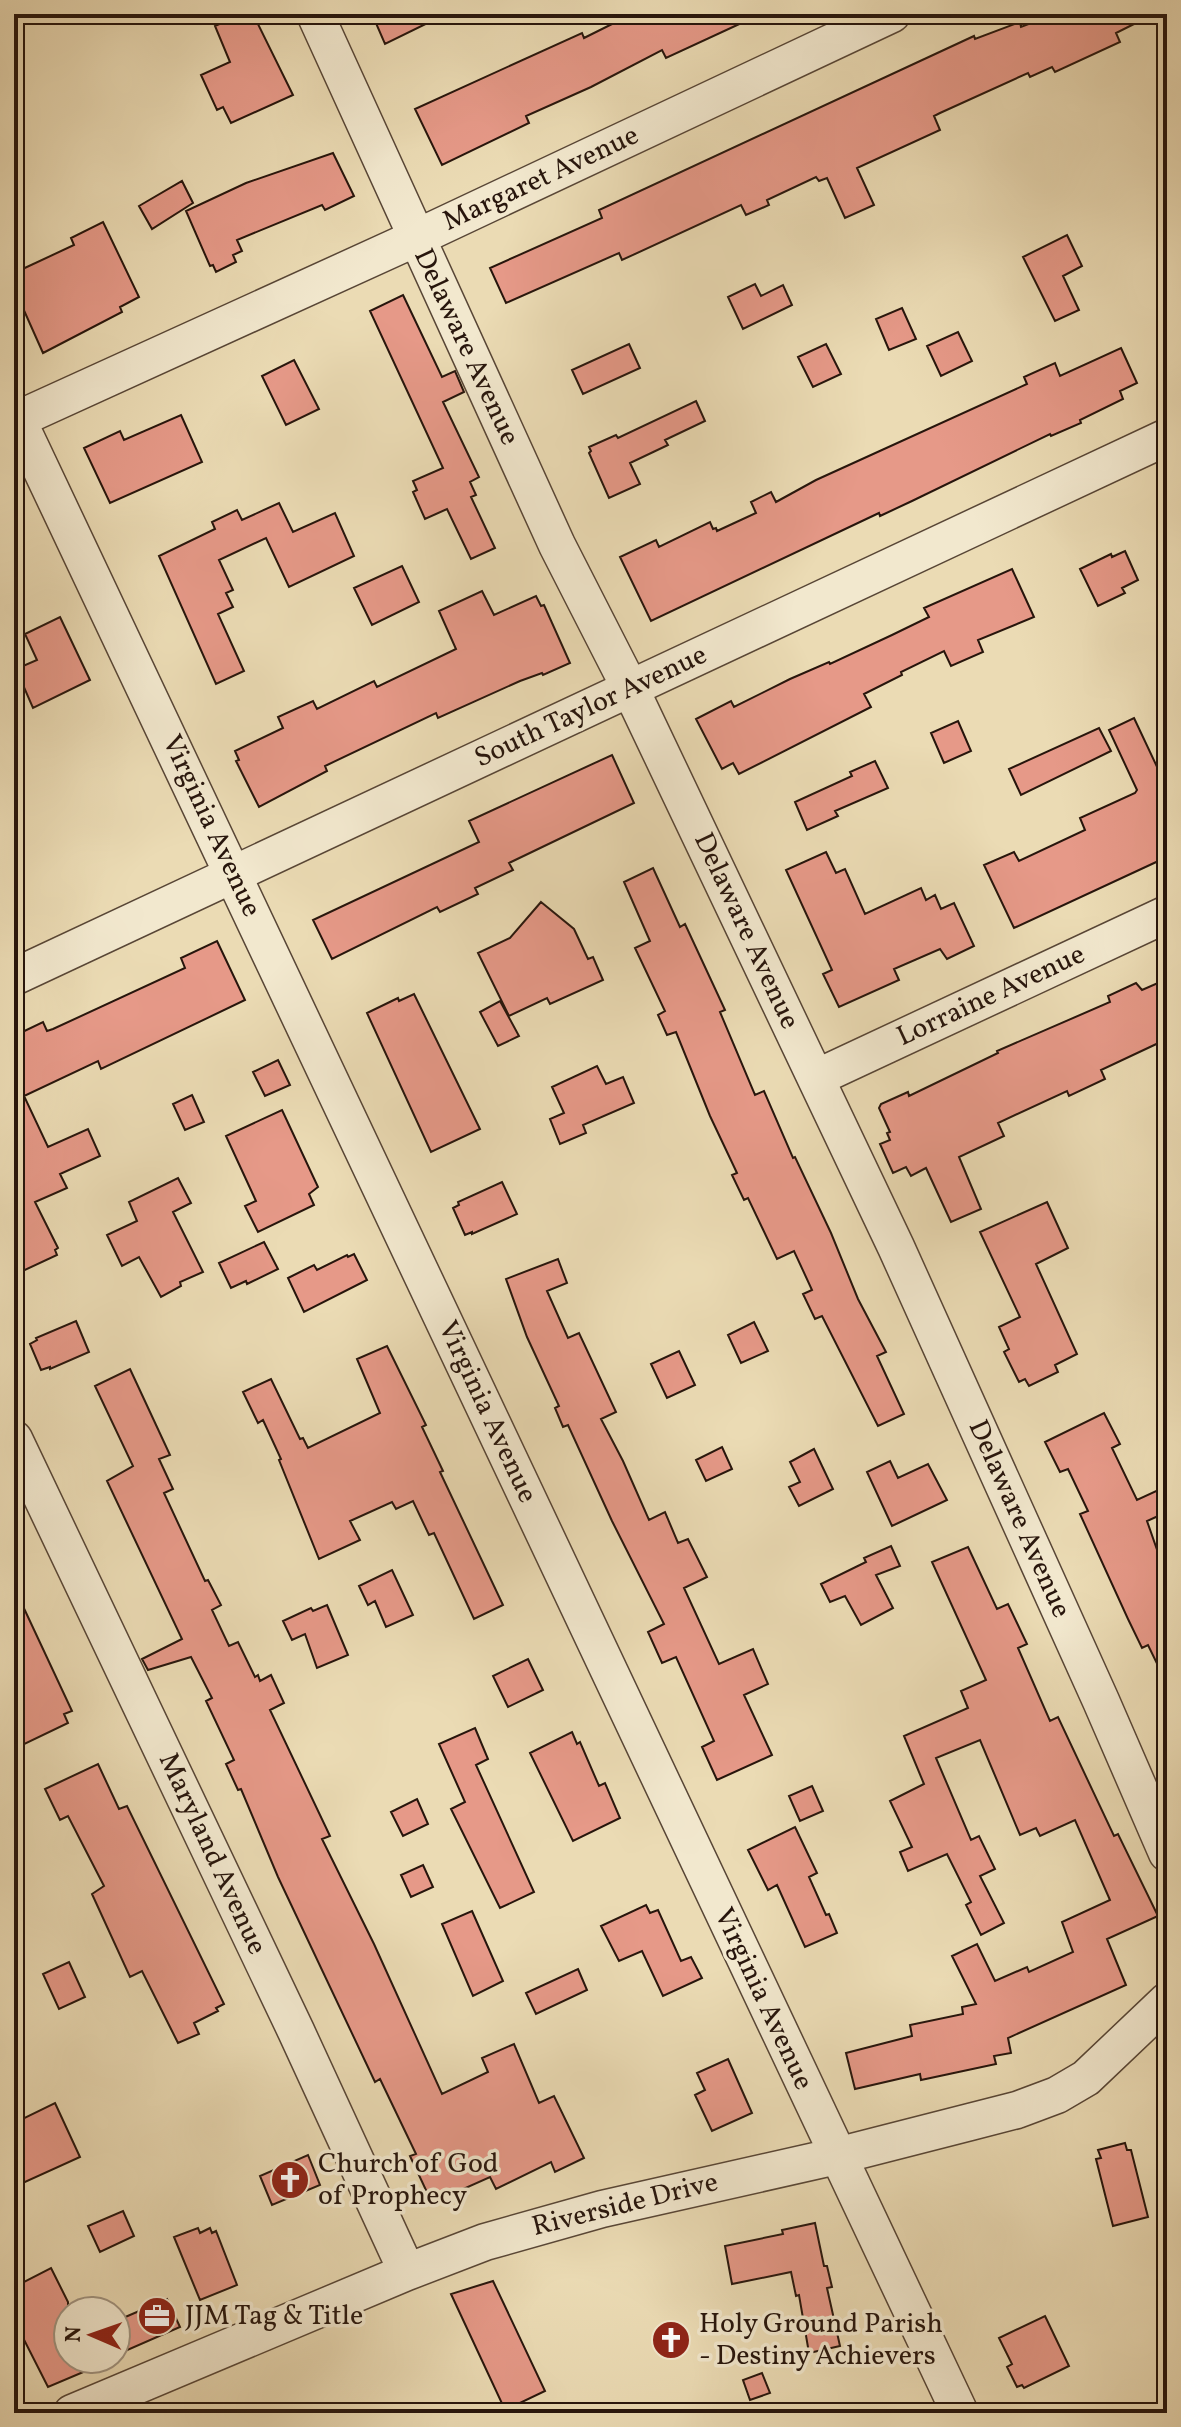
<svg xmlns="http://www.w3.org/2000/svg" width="1181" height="2427" font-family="Vollkorn,serif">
  <rect width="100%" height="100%" fill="#ebdbb4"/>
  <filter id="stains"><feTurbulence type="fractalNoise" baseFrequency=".0025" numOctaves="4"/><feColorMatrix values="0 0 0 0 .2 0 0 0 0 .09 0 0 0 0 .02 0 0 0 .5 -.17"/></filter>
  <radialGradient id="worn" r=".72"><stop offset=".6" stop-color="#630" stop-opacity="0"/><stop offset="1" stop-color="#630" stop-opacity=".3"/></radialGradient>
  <path fill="#e69988" stroke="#27150c" stroke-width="2" d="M241,14H253L293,95L231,123L223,107L217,110L201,75L230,62L215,26Z
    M372,14H446L385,44Z
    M632,14H761L666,58L662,50L591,87L526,116L529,123L442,165L415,109L582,33L584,38Z
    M1055,14H1154L1116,33L1120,42L1055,72L1052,67L1030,77L1028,73L940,113L934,116L940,130L857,168L874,205L845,218L827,178L819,181L816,177L767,200L769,205L746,215L741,205L622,260L619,253L506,303L490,268L602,218L599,210L974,36L975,39L1020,22L1021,27Z
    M333,153L354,196L325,210L322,205L237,240L242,251L233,255L236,262L216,272L213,265L210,266L186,211L246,183Z
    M182,181L193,203L152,229L139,206Z
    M103,222L139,297L120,307L122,312L43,353L14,288V273L74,245L71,238Z
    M1067,235L1082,266L1063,276L1079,310L1055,321L1023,257Z
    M755,284L761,296L783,285L792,305L743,329L728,297Z
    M403,295L442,377L455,371L464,392L443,402L479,477L470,482L476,495L471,497L495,548L471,559L447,509L425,519L413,492L417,490L413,481L443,468L370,311Z
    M902,308L916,339L889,350L876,319Z
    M958,332L972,361L941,376L927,346Z
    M629,344L640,368L583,394L572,370Z
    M826,344L841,374L813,387L798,357Z
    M1121,348L1137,383L1120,391L1123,399L1080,420L1081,423L1051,436L1050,434L912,501L880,516L879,513L651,621L620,557L656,540L659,547L710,522L713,529L716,528L717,531L756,513L751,502L771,492L776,502L816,480L1027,384L1024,377L1055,363L1060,376Z
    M294,360L319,409L286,425L262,376Z
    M696,401L705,421L665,440L668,445L630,463L640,484L609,498L589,453L591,451L589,447L616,435L618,438Z
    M181,415L202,462L110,503L84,448L120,431L124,440Z
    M279,503L293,532L335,513L354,556L289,587L266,538L219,560L233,590L226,593L233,607L218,614L244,671L216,684L159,556L215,529L212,522L237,510L242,520Z
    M1125,551L1138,580L1122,588L1125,593L1098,606L1080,569L1111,554L1112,557Z
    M402,566L419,602L372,625L354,588Z
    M1012,569L1034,617L978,640L983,652L951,666L944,651L901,672L902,675L864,694L871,707L739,774L733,763L722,769L696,719L731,701L734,707L790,679L829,662L830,664L892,635L929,617L924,608Z
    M482,591L494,615L536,596L541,606L544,605L570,663L543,675L542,673L520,681L438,718L436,713L325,766L327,771L259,807L236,761L239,760L235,751L283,728L278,717L313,701L317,709L374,681L377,687L456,649L439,611Z
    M60,617L90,680L33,708L16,669L37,660L25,634Z
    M1134,718L1167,788V857L1014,928L984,865L1014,852L1019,861L1085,830L1080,818L1135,793L1137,790L1109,730Z
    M958,721L971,751L944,763L931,733Z
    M1099,728L1111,751L1021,795L1009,769Z
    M612,755L634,803L509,863L513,870L475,888L478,894L440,912L437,907L332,959L313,920L479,842L469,821Z
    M875,761L888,788L835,811L838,816L807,830L795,802L852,776L850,772Z
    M826,852L836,873L845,869L865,914L921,888L926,900L935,895L941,909L954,903L974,946L947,959L940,949L894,969L899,980L839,1007L823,974L832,970L786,870Z
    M653,868L680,927L685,924L725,1010L720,1012L755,1095L764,1091L793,1158L795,1157L831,1233L858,1299L886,1352L877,1356L904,1414L878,1426L822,1316L815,1319L803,1294L812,1290L794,1251L777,1259L748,1198L744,1200L732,1175L737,1173L710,1116L676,1032L667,1035L658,1015L665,1011L635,948L650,941L624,882Z
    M541,902L574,929L588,959L593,957L603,980L550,1004L547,998L509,1016L478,953L510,938Z
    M217,941L245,1000L101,1069L98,1061L24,1096L48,1147L88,1129L100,1156L60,1174L67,1188L35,1202L58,1248L55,1250L57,1255L14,1275V1036L43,1022L47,1031L53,1029L185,968L181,958Z
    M1167,979V1039L1101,1070L1105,1079L1069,1096L1067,1091L998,1123L1004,1136L959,1157L981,1209L951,1222L926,1168L911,1176L906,1167L893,1173L880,1144L890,1140L887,1133L890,1132L879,1108L881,1104L908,1092L909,1096L998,1053L997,1051L1110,1002L1108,996L1136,983L1142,990Z
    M414,994L480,1129L431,1152L367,1013L398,998L399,1001Z
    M500,1001L519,1036L498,1046L480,1012Z
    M278,1060L290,1085L265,1096L253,1072Z
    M597,1066L606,1084L623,1077L634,1103L583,1125L586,1133L560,1144L550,1119L564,1113L552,1087Z
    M192,1095L204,1122L185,1130L173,1104Z
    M282,1110L318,1187L309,1194L314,1205L258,1232L245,1206L256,1201L226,1136Z
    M178,1178L191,1203L173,1212L203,1272L180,1282L181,1286L161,1297L139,1257L122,1266L107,1235L137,1221L129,1202Z
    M502,1182L517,1214L472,1234V1232L465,1235L453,1208L459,1205L458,1202Z
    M1047,1202L1068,1248L1036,1264L1077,1354L1055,1365L1058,1372L1029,1386L1025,1379L1019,1382L1004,1352L1009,1349L999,1327L1020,1317L980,1232Z
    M264,1242L278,1269L247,1284L246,1281L231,1288L219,1263Z
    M354,1254L367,1280L304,1312L288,1278L314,1265L317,1270L347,1255L348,1257Z
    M558,1259L567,1283L547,1291L568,1338L579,1333L616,1412L601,1419L623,1461L649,1520L665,1512L678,1543L688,1539L707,1577L684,1588L719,1664L753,1649L768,1684L744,1695L772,1755L717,1780L702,1747L714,1741L676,1657L662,1663L648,1632L664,1624L612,1521L568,1425L563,1427L555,1408L559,1406L527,1337L506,1279Z
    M76,1321L89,1352L50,1369V1367L41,1370L30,1344L37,1340L36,1338Z
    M754,1322L768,1351L741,1363L728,1335Z
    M387,1346L426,1425L422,1427L443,1471L440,1472L503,1605L474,1619L434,1533L429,1535L413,1501L396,1509L392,1502L350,1521L360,1540L319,1559L279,1460L281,1459L263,1420L258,1423L243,1392L271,1379L300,1439L303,1438L308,1448L380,1413L357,1359Z
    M679,1351L695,1385L667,1398L651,1364Z
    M130,1369L170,1455L159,1459L173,1489L164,1493L205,1581L208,1580L221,1605L212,1610L229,1646L238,1642L255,1677L258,1675L260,1681L271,1675L284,1703L270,1710L330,1836L322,1839L374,1944L442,2094L488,2072L482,2058L514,2044L539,2103L554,2096L584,2158L555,2172L551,2162L496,2189L490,2177L432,2203L410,2156L416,2154L380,2079L375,2082L278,1877L241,1789L238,1790L226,1764L234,1760L206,1701L212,1698L191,1657L148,1670L142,1659L182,1639L107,1481L133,1466L95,1386Z
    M1104,1413L1120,1444L1112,1448L1137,1500L1167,1486V1512L1147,1521L1162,1564L1167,1562V1684L1148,1645L1142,1648L1128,1619L1080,1514L1088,1511L1068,1469L1060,1472L1045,1442Z
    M722,1447L732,1469L706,1481L696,1460Z
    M814,1449L833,1489L799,1506L789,1487L800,1482L790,1462Z
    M890,1461L898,1478L928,1464L947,1500L892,1526L867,1472Z
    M891,1546L900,1566L876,1575L893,1608L861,1625L845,1596L830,1602L821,1584L866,1562L864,1558Z
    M968,1547L997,1609L1008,1604L1027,1644L1018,1648L1050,1721L1058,1717L1114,1836L1118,1834L1158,1916L1107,1939L1126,1985L1008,2038L1011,2053L994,2056L996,2064L921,2080L920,2074L855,2089L846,2053L912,2036L910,2025L963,2014L962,2007L976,2004L952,1956L977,1944L995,1981L1027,1967L1029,1972L1073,1952L1062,1922L1110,1900L1075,1820L1040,1836L1036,1828L1020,1835L980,1740L936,1758L971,1840L979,1836L995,1869L980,1876L1004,1923L981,1935L966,1905L971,1902L947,1854L908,1871L900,1852L912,1847L890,1801L924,1784L904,1736L968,1708L961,1691L986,1680L932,1562Z
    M392,1570L413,1615L386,1627L375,1601L368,1605L359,1586Z
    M14,1587L72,1711L64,1714L68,1723L14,1749Z
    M327,1605L348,1655L317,1668L305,1634L292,1640L283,1621L311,1608L313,1611Z
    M528,1659L543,1690L508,1707L493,1676Z
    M475,1728L488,1759L476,1765L534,1892L500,1908L451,1809L465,1802L439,1744Z
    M572,1732L577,1744L580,1742L599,1786L605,1783L620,1818L573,1841L530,1753Z
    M98,1764L119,1809L127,1806L224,2004L216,2008L218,2011L194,2023L199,2034L178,2043L142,1971L130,1977L92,1894L104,1886L68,1816L60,1820L45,1789Z
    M812,1786L823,1811L800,1821L789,1796Z
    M417,1799L428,1824L403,1836L391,1812Z
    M795,1827L817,1873L809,1877L826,1915L829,1914L837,1933L805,1947L777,1885L768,1890L748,1850Z
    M423,1865L433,1887L411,1897L401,1875Z
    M646,1905L650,1913L658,1910L681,1961L691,1957L702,1978L663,1996L642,1951L619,1961L601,1926Z
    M472,1911L503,1981L473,1996L442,1924Z
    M69,1962L85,1997L59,2009L43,1974Z
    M578,1969L587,1990L536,2014L526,1993Z
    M728,2059L752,2113L712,2131L695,2095L705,2090L697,2073Z
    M55,2103L80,2157L14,2187V2123Z
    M1125,2143L1127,2150H1131L1148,2217L1113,2226L1096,2159L1101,2158L1098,2150Z
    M308,2155L320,2185L272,2205L260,2176Z
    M123,2211L134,2236L100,2252L88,2226Z
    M815,2223L824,2266H827L832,2287L827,2288L840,2346L809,2353L799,2295L796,2296L791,2272L732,2284L725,2246L783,2234L782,2230Z
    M198,2228L200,2233L210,2228L212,2233L216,2231L237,2285L200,2300L174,2237Z
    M51,2268L68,2302V2359H114L48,2387L14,2320V2287Z
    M493,2281L545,2391L505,2410L451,2294Z
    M167,2299L180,2327L116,2355V2321Z
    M1045,2316L1069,2366L1024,2388L1022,2385L1017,2387L1007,2367L1012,2364L999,2338Z
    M762,2373L770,2393L750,2400L743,2380Z"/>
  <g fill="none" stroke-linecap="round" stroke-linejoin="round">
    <g stroke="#584636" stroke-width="39">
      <path id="minor" d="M315,14L557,545L630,688L896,1247L1101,1701L1167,1853
        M14,412L960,2413
        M14,421L416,238L892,14
        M14,977L1167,437
        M816,1078L1167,914
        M14,1439L296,2031L407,2272
        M72,2413L407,2272L485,2242L602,2209L837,2156L970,2122L1017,2110L1057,2095L1086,2078L1167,2001"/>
    </g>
    <use href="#minor" stroke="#f2e8ce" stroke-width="36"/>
  </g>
  <defs>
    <g id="church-disc" transform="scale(2)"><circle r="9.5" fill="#8f2418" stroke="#f2e8ce"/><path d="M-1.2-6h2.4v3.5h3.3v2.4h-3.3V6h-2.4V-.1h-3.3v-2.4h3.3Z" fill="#fff"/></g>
    <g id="office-disc" transform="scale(2)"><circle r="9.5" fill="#8f2418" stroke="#f2e8ce"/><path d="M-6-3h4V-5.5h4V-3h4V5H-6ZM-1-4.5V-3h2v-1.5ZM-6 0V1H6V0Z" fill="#fff"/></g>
  </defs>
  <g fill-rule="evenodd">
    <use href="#church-disc" x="290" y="2180"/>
    <use href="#office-disc" x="157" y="2316"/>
    <use href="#church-disc" x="671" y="2340"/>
  </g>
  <g text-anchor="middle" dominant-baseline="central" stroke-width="7" stroke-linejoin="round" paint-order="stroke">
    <g font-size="28" fill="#27150c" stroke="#f2e8ce">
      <text transform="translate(541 179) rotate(-25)">Margaret Avenue</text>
      <text transform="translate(466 347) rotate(65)">Delaware Avenue</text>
      <text transform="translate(591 707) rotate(-25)">South Taylor Avenue</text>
      <text transform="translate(211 826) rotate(65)">Virginia Avenue</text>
      <text transform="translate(746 931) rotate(65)">Delaware Avenue</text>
      <text transform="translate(991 996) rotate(-25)">Lorraine Avenue</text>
      <text transform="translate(487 1412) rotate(65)">Virginia Avenue</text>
      <text transform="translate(1019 1519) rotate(66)">Delaware Avenue</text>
      <text transform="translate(212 1854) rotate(65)">Maryland Avenue</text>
      <text transform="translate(763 1999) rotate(65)">Virginia Avenue</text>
      <text transform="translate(625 2205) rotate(-14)">Riverside Drive</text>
    </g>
    <g font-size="28" fill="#27150c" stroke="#f2e8ce" text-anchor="start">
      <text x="318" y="2164">Church of God<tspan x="318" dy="32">of Prophecy</tspan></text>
      <text x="185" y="2316">JJM Tag &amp; Title</text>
      <text x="699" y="2324">Holy Ground Parish<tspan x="699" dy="32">- Destiny Achievers</tspan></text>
    </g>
  </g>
  <rect width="1181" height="2427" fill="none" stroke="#ebdbb4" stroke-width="48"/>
  <rect x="16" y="16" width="1149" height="2395" fill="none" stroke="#27150c" stroke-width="4"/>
  <rect x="24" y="24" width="1133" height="2379" fill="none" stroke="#27150c" stroke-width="2"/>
  <g transform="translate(92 2335) rotate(272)"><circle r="38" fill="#f2e8ce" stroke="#a19480" stroke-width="2"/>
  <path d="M0-6L14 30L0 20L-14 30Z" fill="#8f2418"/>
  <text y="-12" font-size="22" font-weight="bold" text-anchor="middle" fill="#27150c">N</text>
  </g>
  <rect width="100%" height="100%" filter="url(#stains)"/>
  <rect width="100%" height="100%" fill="url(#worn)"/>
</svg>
